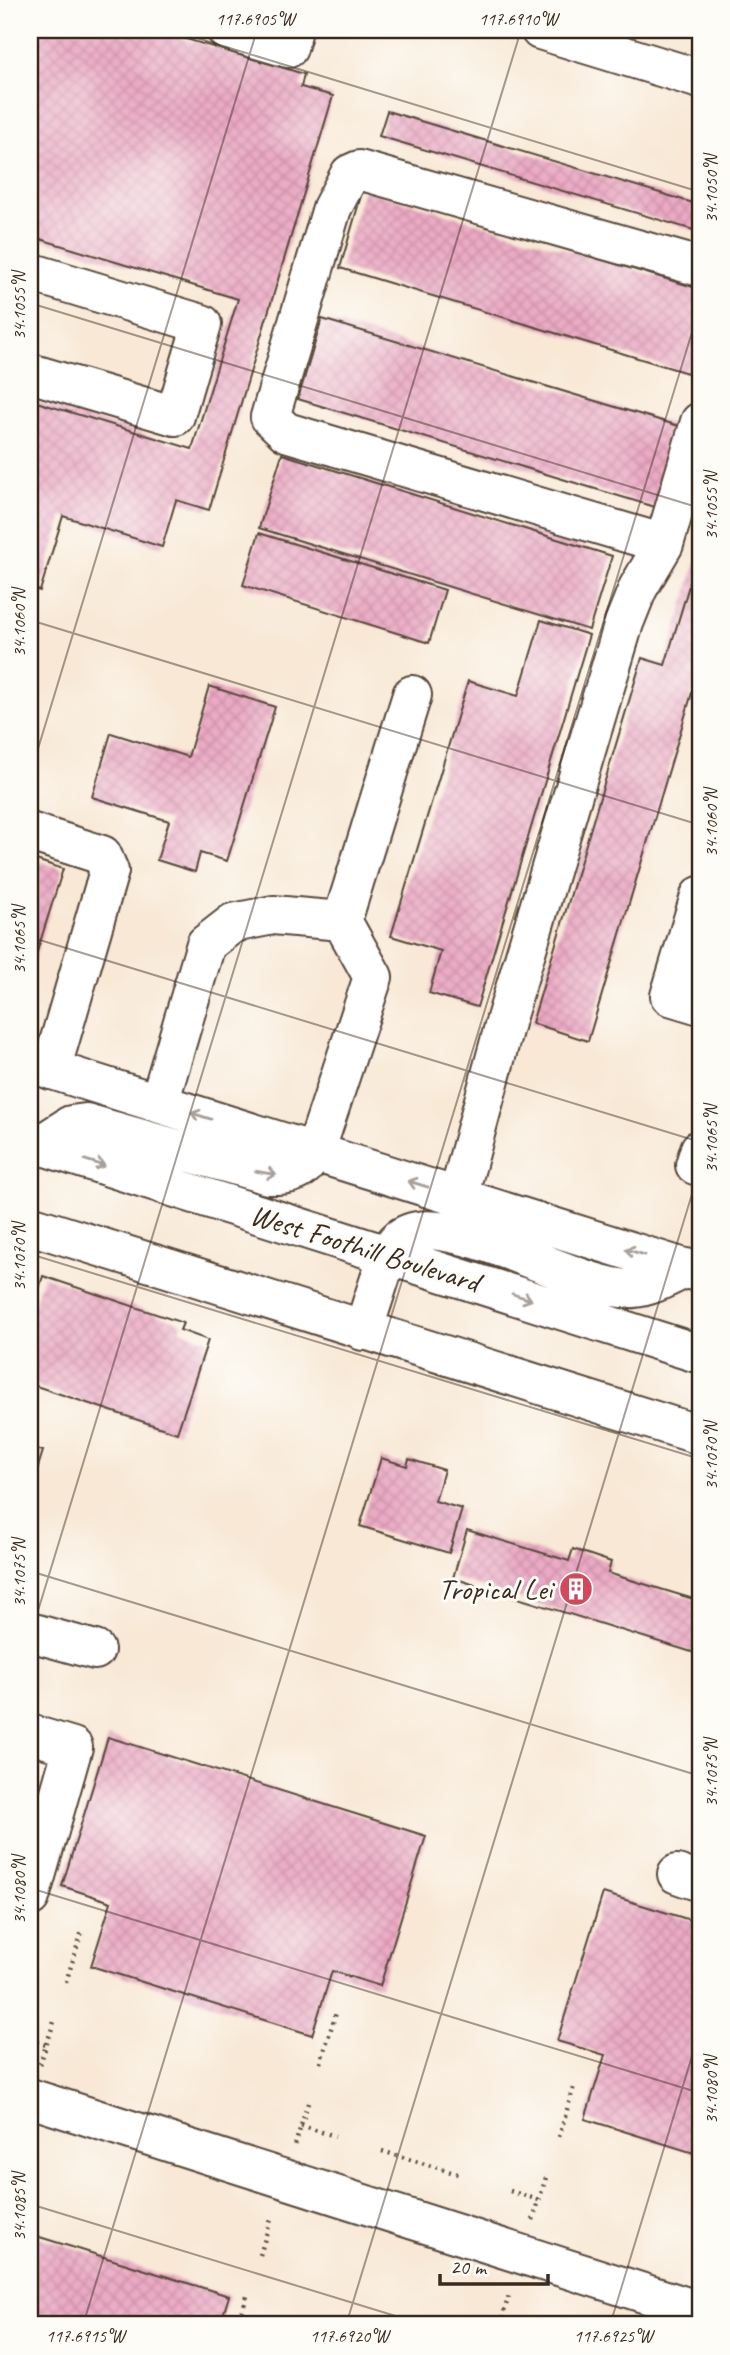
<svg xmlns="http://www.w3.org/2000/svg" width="730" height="2355" font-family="Caveat,sans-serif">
  <defs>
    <pattern id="building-cross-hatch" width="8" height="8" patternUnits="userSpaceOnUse" patternTransform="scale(1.75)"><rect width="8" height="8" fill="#ebaac4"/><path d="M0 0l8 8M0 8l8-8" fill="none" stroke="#ca92a8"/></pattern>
  </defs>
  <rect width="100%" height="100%" fill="#fdfcf7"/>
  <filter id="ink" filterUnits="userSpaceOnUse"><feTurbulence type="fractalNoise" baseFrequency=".0143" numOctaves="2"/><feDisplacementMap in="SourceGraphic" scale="14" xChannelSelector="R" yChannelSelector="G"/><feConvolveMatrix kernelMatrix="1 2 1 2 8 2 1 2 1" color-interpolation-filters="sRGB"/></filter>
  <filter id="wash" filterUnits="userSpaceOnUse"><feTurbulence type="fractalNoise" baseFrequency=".00686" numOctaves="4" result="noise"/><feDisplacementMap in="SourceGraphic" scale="28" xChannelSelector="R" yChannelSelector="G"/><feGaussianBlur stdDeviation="1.57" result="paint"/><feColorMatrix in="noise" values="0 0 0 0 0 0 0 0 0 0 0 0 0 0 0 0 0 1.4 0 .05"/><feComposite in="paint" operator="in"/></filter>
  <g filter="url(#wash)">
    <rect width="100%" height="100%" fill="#f8e8d5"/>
    <g id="blocks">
      <path fill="url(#building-cross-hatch)" d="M30,30H156L304,74L301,87L333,96L209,510L176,500L162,547L63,516L40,591L30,588V400L192,449L238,299L30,236Z
        M387,111L700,205V232L379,136Z
        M363,189L700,289V353L694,375L340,268Z
        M322,319L679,426L655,507L298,399Z
        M282,454L612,556L589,630L259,528Z
        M259,533L445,590L429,643L243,585Z
        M700,549V666L588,1041L532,1023L642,658L665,665Z
        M541,620L589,635L477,1007L429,993L441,951L391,936L468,681L518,696Z
        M209,686L275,707L227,861L200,853L195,872L157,860L169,821L92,797L111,733L188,757Z
        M30,858L63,869L30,974Z
        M43,1276L183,1323L180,1330L208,1340L177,1433L30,1384V1317Z
        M30,1447L43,1451L30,1493Z
        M381,1458L407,1466L409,1459L444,1470L435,1501L462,1509L449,1553L360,1526Z
        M467,1530L569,1561L573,1549L611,1562L608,1573L700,1601V1637L695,1653L453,1578Z
        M108,1737L426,1836L380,1986L332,1971L312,2035L91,1966L111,1902L62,1886Z
        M603,1893L700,1923V2155L585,2119L605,2055L557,2041Z
        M30,2234L229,2296L220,2325H30Z"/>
    </g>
  </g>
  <g filter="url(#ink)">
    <use href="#blocks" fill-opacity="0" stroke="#574639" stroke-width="2"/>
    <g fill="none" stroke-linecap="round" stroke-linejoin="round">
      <g stroke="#574639" stroke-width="42">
        <path id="minor" d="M226,30L288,48L293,30
          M540,30L700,79
          M30,272L202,324L175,416L30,373
          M664,544L286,432L270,417L332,208L350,174L359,170L700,267
          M30,832L102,855L109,871L51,1070
          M700,896L670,996L700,1005
          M159,1103L206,944L233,923L273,915L342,921
          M315,1152L373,977L342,921L412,695
          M695,1165L700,1149
          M458,1197L506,1019L624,623L638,588L664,544L700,422
          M30,1225L700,1435
          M363,1331L388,1254
          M30,1632L95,1650
          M30,1734L73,1747L30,1897
          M677,1874L700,1882
          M30,2098L700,2311"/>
      </g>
      <g stroke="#574639" stroke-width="42">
        <path id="major" d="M30,1063L700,1273
          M30,1142L700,1354
          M40,1145L71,1125L86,1123L268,1175C292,1175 302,1174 315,1152
          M388,1254C394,1244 398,1237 410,1233C455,1216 568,1282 620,1288C645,1291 665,1278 686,1268"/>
      </g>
      <path stroke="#574639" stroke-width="4.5" stroke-dasharray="2 5" stroke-linecap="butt" d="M66,1982L82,1931
        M30,2040L46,2045
        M320,2063L337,2010
        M40,2064L55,2019
        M301,2126L335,2136
        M559,2137L574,2086
        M295,2145L309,2100
        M382,2151L461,2175
        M510,2191L539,2200
        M533,2220L547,2174
        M260,2255L272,2215
        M238,2325L248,2293
        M500,2325L510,2292"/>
      <use href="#minor" stroke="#fff" stroke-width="38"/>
      <use href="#major" stroke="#fff" stroke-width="38"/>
    </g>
    <defs><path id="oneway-shaft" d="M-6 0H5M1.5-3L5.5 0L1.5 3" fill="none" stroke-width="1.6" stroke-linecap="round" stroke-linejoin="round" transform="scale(1.75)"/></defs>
    <g stroke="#a79f9a">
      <use href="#oneway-shaft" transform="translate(201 1116) rotate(-163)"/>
      <use href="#oneway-shaft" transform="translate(95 1163) rotate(17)"/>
      <use href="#oneway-shaft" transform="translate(266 1173) rotate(10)"/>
      <use href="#oneway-shaft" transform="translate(418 1184) rotate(-163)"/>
      <use href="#oneway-shaft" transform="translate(635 1252) rotate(-163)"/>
      <use href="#oneway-shaft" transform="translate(522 1297) rotate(18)"/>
    </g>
  </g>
  <path fill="none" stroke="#3b2a1e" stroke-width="2" stroke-opacity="0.45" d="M171,30L700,192M30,303L700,508M30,620L700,825M30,775L257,30M30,937L700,1142M30,1254L700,1459M30,1571L700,1776M30,1637L521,30M30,1888L700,2093M30,2204L425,2325M83,2325L700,306M346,2325L700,1168M610,2325L700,2030"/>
  <defs>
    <g id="building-disc" transform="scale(1.75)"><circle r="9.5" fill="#d1495b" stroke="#fdfcf7"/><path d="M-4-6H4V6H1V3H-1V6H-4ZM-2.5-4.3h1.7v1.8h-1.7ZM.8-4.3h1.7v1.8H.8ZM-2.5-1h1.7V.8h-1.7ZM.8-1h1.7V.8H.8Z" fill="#fff"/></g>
  </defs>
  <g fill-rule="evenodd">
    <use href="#building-disc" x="576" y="1589"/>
  </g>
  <g text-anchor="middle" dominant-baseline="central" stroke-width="6" stroke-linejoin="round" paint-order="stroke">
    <g font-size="30" fill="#3b2a1e" stroke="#fdfcf7">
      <text transform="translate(365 1248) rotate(17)">West Foothill Boulevard</text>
    </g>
    <g font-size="30" fill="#3b2a1e" stroke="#fdfcf7" text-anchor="end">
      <text x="552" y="1589">Tropical Lei</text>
    </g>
  </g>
  <rect width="730" height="2355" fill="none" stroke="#fdfcf7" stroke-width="77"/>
  <path d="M440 2274v10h108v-10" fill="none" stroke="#3b2a1e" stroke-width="3.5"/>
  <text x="450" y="2274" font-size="21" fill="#3b2a1e" stroke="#fdfcf7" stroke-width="5" paint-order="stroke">20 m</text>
  <rect x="38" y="38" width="654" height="2278" fill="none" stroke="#3b2a1e" stroke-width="2.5"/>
  <g font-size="18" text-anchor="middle" fill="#3b2a1e">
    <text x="255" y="25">117.6905°W</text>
    <text x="518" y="25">117.6910°W</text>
    <text transform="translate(711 189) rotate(-90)" y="6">34.1050°N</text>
    <text transform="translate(19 306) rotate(-90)" y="6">34.1055°N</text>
    <text transform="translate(711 506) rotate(-90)" y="6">34.1055°N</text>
    <text transform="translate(19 623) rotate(-90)" y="6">34.1060°N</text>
    <text transform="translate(711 823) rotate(-90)" y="6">34.1060°N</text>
    <text transform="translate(19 940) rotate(-90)" y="6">34.1065°N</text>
    <text transform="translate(711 1139) rotate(-90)" y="6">34.1065°N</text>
    <text transform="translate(19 1257) rotate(-90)" y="6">34.1070°N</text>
    <text transform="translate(711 1456) rotate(-90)" y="6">34.1070°N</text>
    <text transform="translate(19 1573) rotate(-90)" y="6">34.1075°N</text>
    <text transform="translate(711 1773) rotate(-90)" y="6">34.1075°N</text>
    <text transform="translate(19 1890) rotate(-90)" y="6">34.1080°N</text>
    <text transform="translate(711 2090) rotate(-90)" y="6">34.1080°N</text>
    <text transform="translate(19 2207) rotate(-90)" y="6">34.1085°N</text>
    <text x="85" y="2342">117.6915°W</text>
    <text x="349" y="2342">117.6920°W</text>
    <text x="613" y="2342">117.6925°W</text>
  </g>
</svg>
